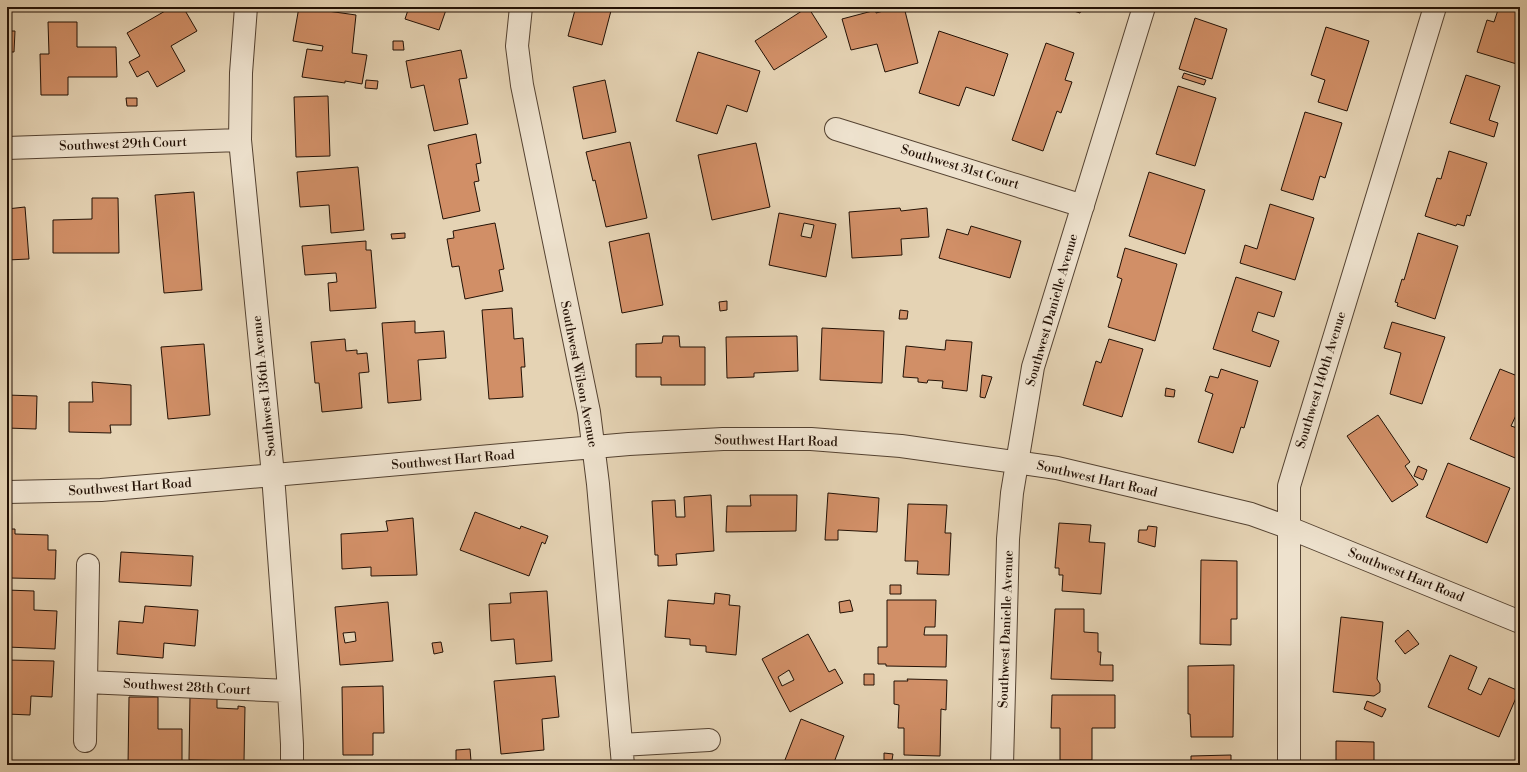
<svg xmlns="http://www.w3.org/2000/svg" width="1527" height="772" font-family="'Libre Bodoni',serif">
  <rect width="100%" height="100%" fill="#e5d3b4"/>
  <filter id="stains"><feTurbulence type="fractalNoise" baseFrequency=".005" numOctaves="4"/><feColorMatrix values="0 0 0 0 .2 0 0 0 0 .09 0 0 0 0 .02 0 0 0 .5 -.17"/></filter>
  <radialGradient id="worn" r=".72"><stop offset=".6" stop-color="#630" stop-opacity="0"/><stop offset="1" stop-color="#630" stop-opacity=".3"/></radialGradient>
  <path fill="#d18f67" stroke="#231105" fill-rule="evenodd" d="M172,7H183L197,31L171,46L185,71L157,87L148,71L137,77L129,62L140,56L127,33Z
    M299,7L356,15L352,53L367,55L362,84L345,81V83L302,77L307,49L322,51L323,46L293,41Z
    M409,7H447L439,30L405,19Z
    M572,7H612L602,45L568,36L575,10L571,9Z
    M808,7L827,37L774,70L755,41Z
    M898,7H904L918,63L885,72L877,44L851,50L842,19L876,10V13Z
    M1061,7H1082L1080,13Z
    M1499,7H1520V65L1477,52L1487,20L1494,22Z
    M1195,18L1227,29L1212,79L1179,69Z
    M48,22H77V47H116L117,77H68V95H41L40,54H49Z
    M1326,27L1369,41L1347,111L1318,102L1325,80L1311,75Z
    M7,31H15L14,52H7Z
    M939,31L1008,54L994,96L966,87L959,106L919,93Z
    M393,41H403L404,50H393Z
    M1046,43L1074,53L1065,80L1072,82L1061,113L1057,111L1043,151L1012,140Z
    M461,50L467,78L459,79L468,124L434,131L424,85L411,88L406,61Z
    M698,52L760,71L747,112L727,105L717,134L676,121Z
    M1184,73L1206,80L1204,85L1182,78Z
    M1466,75L1500,86L1489,120L1498,123L1494,137L1450,123Z
    M366,80L378,81L377,89L365,88Z
    M605,80L616,132L583,139L573,87Z
    M1178,86L1216,98L1195,166L1156,154Z
    M328,96L330,156L296,157L294,97Z
    M126,98H137V106H127Z
    M1305,112L1342,123L1325,178L1320,176L1313,200L1281,190Z
    M476,134L481,163L476,164L479,181L474,182L480,211L443,219L428,145Z
    M630,142L647,218L606,227L595,180L593,181L586,152Z
    M756,143L770,207L712,220L698,155Z
    M1449,151L1487,163L1470,216L1467,215L1464,226L1457,224L1456,226L1425,216L1437,178L1441,179Z
    M358,167L364,230L331,233L329,205L300,207L297,172Z
    M1149,172L1205,190L1185,254L1129,236Z
    M194,192L202,290L164,293L155,195Z
    M92,198H118L119,253H53V220L92,219Z
    M1270,204L1314,218L1295,280L1240,263L1245,245L1257,249Z
    M25,207L29,259L7,260V209Z
    M900,208L901,211L927,208L929,237L901,239L902,255L852,258L849,212Z
    M779,213L836,224L826,277L769,265ZM804,223L814,225L811,238L801,236Z
    M495,223L504,269L499,270L503,291L465,299L459,266L452,267L447,239L454,238L453,231Z
    M971,226L1021,241L1010,278L939,258L947,229L968,235Z
    M405,233V238L392,239L391,234Z
    M649,233L663,305L622,313L609,242Z
    M1418,233L1458,246L1435,319L1397,306L1398,303L1395,302L1402,279L1404,280Z
    M366,241V250H371L376,308L330,311L328,283L337,282L336,273L305,275L302,246Z
    M1125,248L1177,264L1155,341L1108,327L1122,279L1117,277Z
    M1236,277L1282,292L1274,317L1258,312L1252,331L1279,341L1270,367L1213,349Z
    M727,301V310L720,311L719,302Z
    M512,308L514,339L523,338L525,367H521L523,397L489,399L482,310Z
    M900,310L908,311L907,319H899Z
    M415,321V333L444,331L446,358L418,360L421,400L388,403L382,323Z
    M1392,322L1445,337L1422,404L1390,394L1401,353L1384,348Z
    M822,328L884,331L882,383L820,380Z
    M663,336H679L680,347H705V385H661V377H636V344L662,343Z
    M797,336L798,371L754,373V377L727,378L726,337Z
    M345,339L346,351L357,350V354L367,353L369,372L359,373L362,408L322,412L319,383H315L311,342Z
    M1109,339L1143,349L1122,417L1083,405L1096,361L1101,363Z
    M946,340L972,342L967,391L942,388L943,381L928,380L927,383L918,382V378L903,377L906,346L945,350Z
    M204,344L210,415L168,419L161,347Z
    M1221,369L1258,381L1244,428L1241,427L1233,453L1198,442L1213,394L1205,391L1210,376L1218,378Z
    M1500,369L1520,377V411H1518L1511,426L1520,429V460L1470,439Z
    M982,375L992,377L985,398L980,397Z
    M92,382L131,385V425H110L111,433L69,432V402H93Z
    M1166,388L1175,390L1174,397L1165,396Z
    M7,395L37,396L36,429L7,428Z
    M1378,415L1410,462L1405,466L1418,485L1392,502L1347,436Z
    M1448,463L1510,488L1487,543L1426,517Z
    M1418,466L1427,470L1423,480L1414,476Z
    M828,493L879,498L877,532L838,530V540H825Z
    M711,495L714,551L676,554L677,565L658,566V555H655L652,501L675,500L676,517H685L684,497Z
    M750,495H797L796,531L726,532L727,506H751Z
    M908,504L947,505L945,533H951L949,575L917,574L918,561H905Z
    M475,512L520,529L521,526L548,536L545,544L542,542L529,576L460,550Z
    M413,518L417,575L371,576V567L342,569L341,534L388,531L386,521Z
    M1059,523L1091,525L1089,542L1105,543L1101,594L1062,591L1063,575H1059V568H1055Z
    M1148,526L1157,527L1155,547L1138,542L1139,530H1147Z
    M7,529H15V534L48,535V550H56L55,579L10,578L11,570H7Z
    M121,552L193,556L191,586L119,582Z
    M1201,560L1237,561V619H1231V645L1200,644Z
    M890,585H901V594H890Z
    M7,590L34,591V610L57,611L55,649L7,647Z
    M547,591L552,661L516,664L514,639L491,641L489,604L511,603L510,593Z
    M715,593L730,595L729,605L740,606L736,655L706,652V646L690,645V639L665,637L668,600L714,604Z
    M850,600L853,611L840,613L839,602Z
    M887,600H936L935,627H925L924,635H947L946,667L886,666V664H878V647H887Z
    M388,602L393,661L340,665L335,607ZM355,632L356,641L345,643L343,633Z
    M145,606L198,610L195,646L164,643L163,658L117,654L119,621L143,623Z
    M1055,609H1084V632L1098,633V652H1101L1100,665H1113V681L1051,679Z
    M1341,617L1383,622L1377,679L1380,684V692L1374,696L1333,692Z
    M1408,630L1419,644L1405,654L1395,641Z
    M808,634L829,672L835,669L843,683L790,712L762,659ZM789,670L794,680L782,686L778,677Z
    M441,642L443,652L434,654L432,643Z
    M1450,655L1477,667L1468,689L1481,695L1489,678L1519,691L1499,737L1428,707Z
    M7,660L54,661L52,697L31,696L30,715L7,714Z
    M1234,665L1233,737H1191L1190,714H1188V666Z
    M864,674H874V685H864Z
    M555,676L559,717L542,719L544,750L501,754L494,681Z
    M907,679L947,680L946,710L941,709L940,756L904,755V728H898L899,705L894,704V681H908Z
    M383,686L384,733H373V755H343L342,687Z
    M1052,695H1115V728H1092V760H1060V728H1051Z
    M190,696L217,697V708L238,709V706L245,707L244,761L189,760Z
    M129,697H158V729H182V765H128Z
    M1367,701L1386,709L1382,717L1364,709Z
    M801,719L844,736L833,765H783Z
    M1336,741L1374,742V765H1336Z
    M470,749L471,761L456,762V750Z
    M884,753L893,754L892,760H884Z
    M1231,755V765H1191V756Z
    M544,762L545,765H509V764Z"/>
  <g fill="none" stroke-linecap="round" stroke-linejoin="round">
    <g stroke="#544231" stroke-width="24">
      <path id="minor" d="M246,7L241,73L240,140L273,475L289,691L292,744V765
        M521,7L517,46L522,85L589,412L598,484L623,765
        M836,129L1083,206
        M7,148L240,140
        M7,492L101,490L629,444L723,439H811L901,446L1057,468L1251,514L1287,527L1520,622
        M86,682L289,691
        M85,741L88,565
        M621,745L709,740
        M1002,765L1008,539L1012,493L1033,367L1144,7
        M1289,765V486L1435,7"/>
    </g>
    <use href="#minor" stroke="#eee2ce" stroke-width="22"/>
  </g>
  <g text-anchor="middle" dominant-baseline="central" stroke-width="4" stroke-linejoin="round" paint-order="stroke">
    <g font-size="13" fill="#231105" stroke="#eee2ce">
      <text transform="translate(123 144) rotate(-2)">Southwest 29th Court</text>
      <text transform="translate(960 167) rotate(17)">Southwest 31st Court</text>
      <text transform="translate(1052 310) rotate(-74)">Southwest Danielle Avenue</text>
      <text transform="translate(579 374) rotate(79)">Southwest Wilson Avenue</text>
      <text transform="translate(1321 380) rotate(-73)">Southwest 140th Avenue</text>
      <text transform="translate(264 386) rotate(-96)">Southwest 136th Avenue</text>
      <text transform="translate(776 441) rotate(1)">Southwest Hart Road</text>
      <text transform="translate(453 460) rotate(-5)">Southwest Hart Road</text>
      <text transform="translate(1097 479) rotate(13)">Southwest Hart Road</text>
      <text transform="translate(130 487) rotate(-4)">Southwest Hart Road</text>
      <text transform="translate(1406 575) rotate(22)">Southwest Hart Road</text>
      <text transform="translate(1006 629) rotate(-88)">Southwest Danielle Avenue</text>
      <text transform="translate(187 687) rotate(3)">Southwest 28th Court</text>
    </g>
  </g>
  <rect width="1527" height="772" fill="none" stroke="#e5d3b4" stroke-width="24"/>
  <rect x="8" y="8" width="1511" height="756" fill="none" stroke="#231105" stroke-width="2"/>
  <rect x="12" y="12" width="1503" height="748" fill="none" stroke="#231105"/>
  <rect width="100%" height="100%" filter="url(#stains)"/>
  <rect width="100%" height="100%" fill="url(#worn)"/>
</svg>
